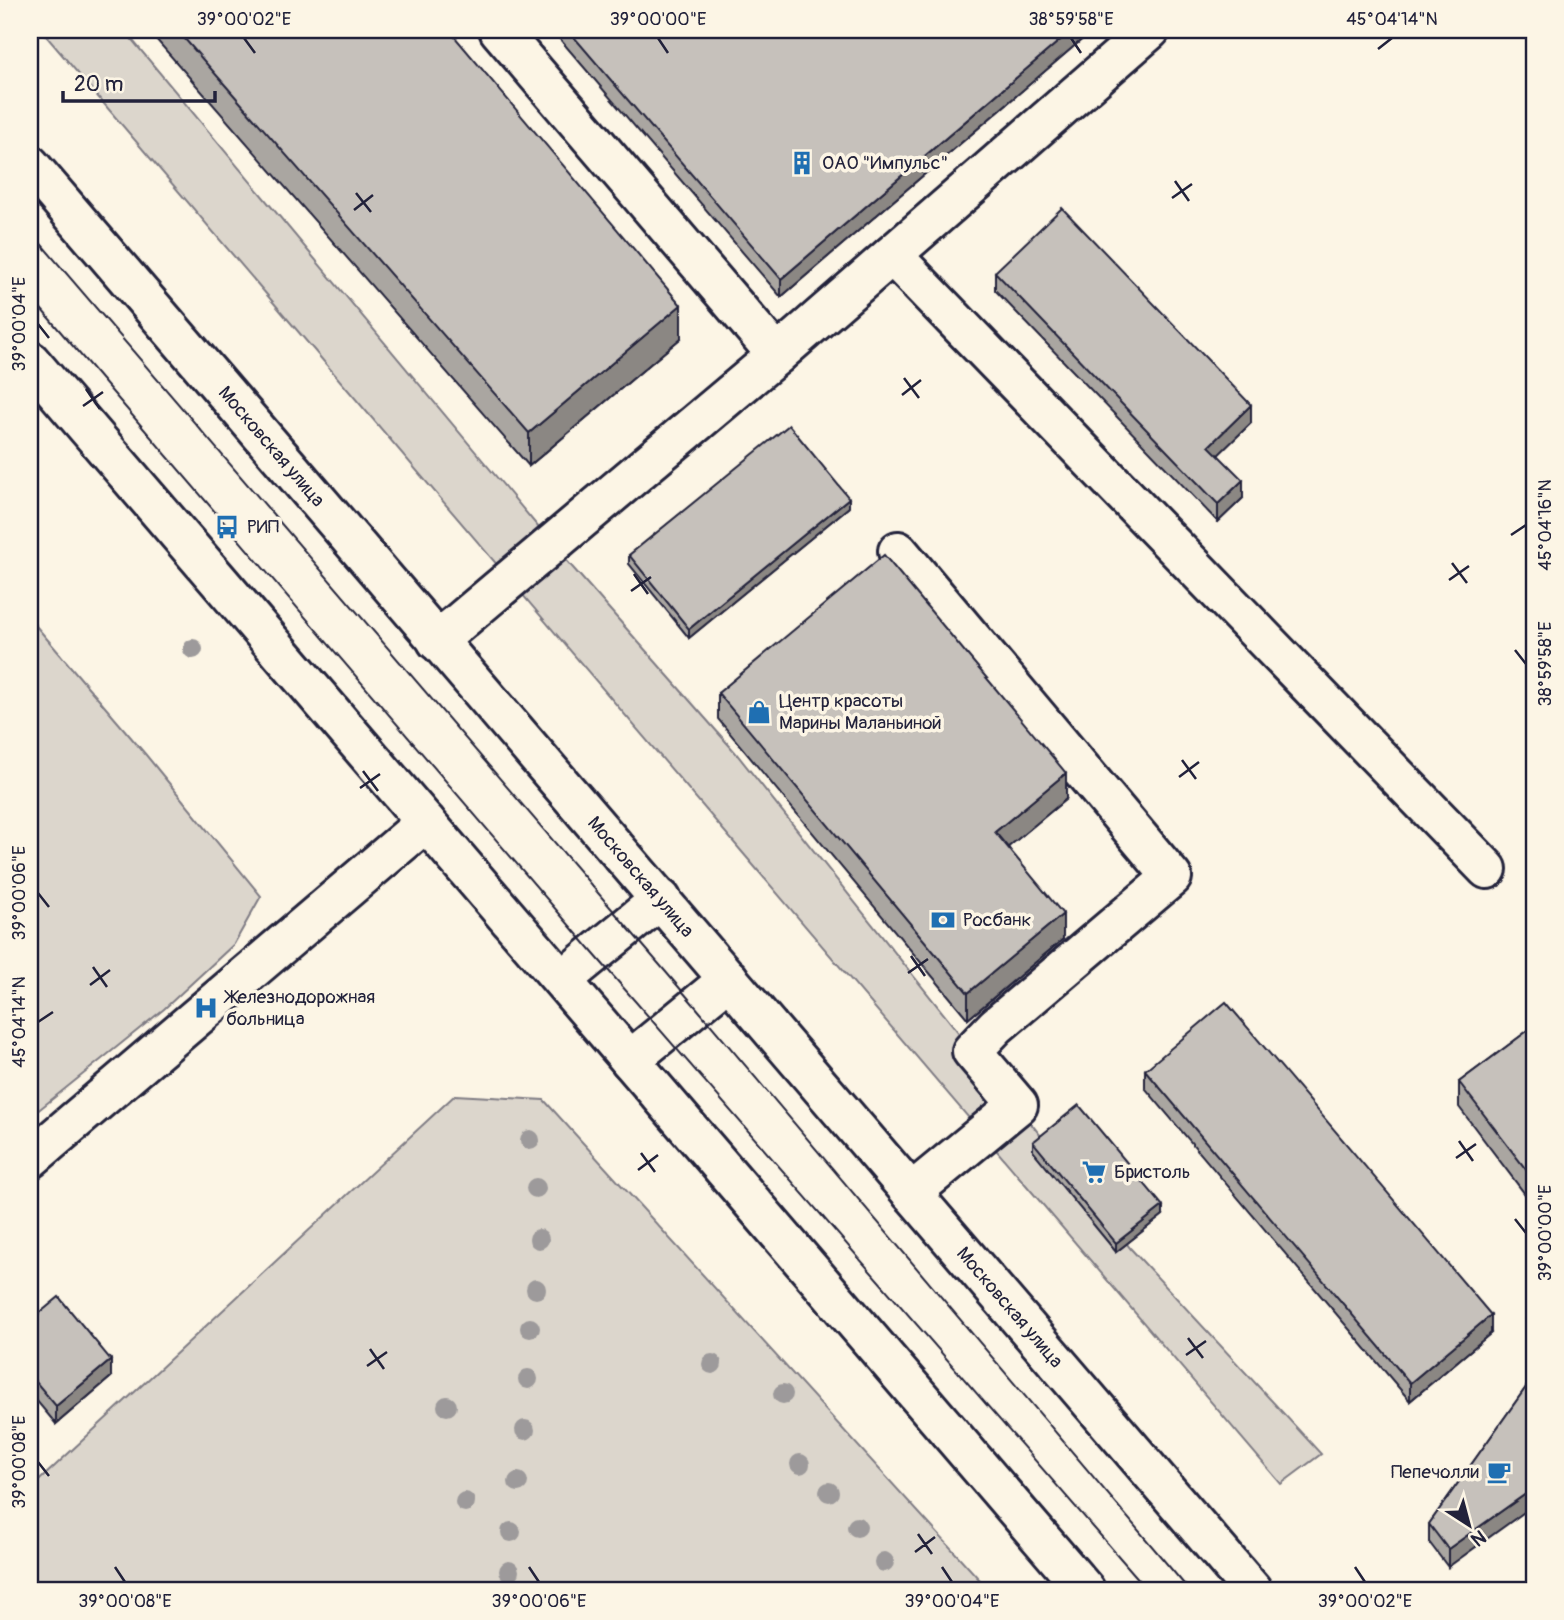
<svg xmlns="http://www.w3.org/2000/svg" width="1564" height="1620" font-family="Pangolin,sans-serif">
  <rect width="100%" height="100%" fill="#fcf5e5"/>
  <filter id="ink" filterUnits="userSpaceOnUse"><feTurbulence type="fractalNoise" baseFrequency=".0143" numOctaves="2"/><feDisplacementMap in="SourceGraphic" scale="14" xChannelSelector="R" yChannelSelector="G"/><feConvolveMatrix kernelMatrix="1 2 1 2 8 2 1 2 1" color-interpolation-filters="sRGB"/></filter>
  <g filter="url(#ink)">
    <path fill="#dcd6cc" stroke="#7f7c84" stroke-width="2" d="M41,30H124L559,552L735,752L1131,1249L1321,1454L1281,1484Z
      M30,619L146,755L261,896L234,944L164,1009L30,1117Z
      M455,1095L544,1100L989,1590H30V1489Z"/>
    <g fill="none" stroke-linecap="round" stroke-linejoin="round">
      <g stroke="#22223b" stroke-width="44">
        <g id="minor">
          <path d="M499,30L777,355L1150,30"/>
          <path id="s1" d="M30,165L1252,1590"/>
          <path d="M892,255L1487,869"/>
          <path d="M30,361L1085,1590"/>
          <path d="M898,551L1172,877L996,1026L972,1051L1018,1105L911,1193"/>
          <path d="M437,641L777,355"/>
          <path d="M562,980L661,899"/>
          <path d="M630,1060L729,979"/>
          <path d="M30,1159L426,822"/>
        </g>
      </g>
      <use href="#minor" stroke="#fcf5e5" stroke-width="38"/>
      <path stroke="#22223b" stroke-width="2" d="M30,231L695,1006L1189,1590
        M30,296L594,954L1148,1590"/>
    </g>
    <g fill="#9d9a9b">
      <circle cx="193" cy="649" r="10"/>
      <circle cx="530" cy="1140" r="10"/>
      <circle cx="536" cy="1188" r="10"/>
      <circle cx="539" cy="1239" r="10"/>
      <circle cx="536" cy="1289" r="10"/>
      <circle cx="530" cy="1328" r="10"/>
      <circle cx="712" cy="1364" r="10"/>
      <circle cx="528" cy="1379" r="10"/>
      <circle cx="783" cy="1394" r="10"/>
      <circle cx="447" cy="1406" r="10"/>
      <circle cx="525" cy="1430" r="10"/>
      <circle cx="800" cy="1464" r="10"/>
      <circle cx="518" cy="1482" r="10"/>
      <circle cx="829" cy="1492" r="10"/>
      <circle cx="465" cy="1502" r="10"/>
      <circle cx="857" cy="1527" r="10"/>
      <circle cx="511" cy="1532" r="10"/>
      <circle cx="884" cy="1562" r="10"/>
      <circle cx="509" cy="1571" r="10"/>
    </g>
    <path fill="#aaa6a1" stroke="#22223b" stroke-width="2" d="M148,30H449L681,338L529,466Z
      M552,30H1093L781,297Z
      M995,272L1251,423L1218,455L1243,498L1218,522L995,290Z
      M849,507L689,638L629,564V555Z
      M718,693L1066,799L1008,847L1063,939L968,1019L718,719Z
      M1534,1026V1206L1459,1107V1082Z
      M1145,1070L1491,1333L1410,1401L1145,1088Z
      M1033,1142L1163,1215L1116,1252L1033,1151Z
      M1534,1312V1355L1526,1344V1319Z
      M30,1321L111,1377L56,1424L30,1393Z
      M1534,1376L1448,1567L1429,1542V1524Z"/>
    <path fill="#8b8783" stroke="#22223b" stroke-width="2" d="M1072,30H1093L781,297V279Z
      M681,305V338L529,466V433Z
      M1251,405V423L1209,464V446Z
      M1243,480V498L1218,522V504Z
      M849,498V507L689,638V629Z
      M1066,773V799L995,858V832Z
      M1063,914V939L968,1019V993Z
      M1163,1206V1215L1116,1252V1243Z
      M1491,1315V1333L1410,1401V1383Z
      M111,1360V1377L56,1424V1406Z
      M1534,1488V1505L1448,1567V1549Z"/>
    <path fill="#c6c1bb" stroke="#22223b" stroke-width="2" d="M177,30H449L681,305L529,433Z
      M568,30H1072L781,279Z
      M1062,208L1251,405L1209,446L1243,480L1218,504L995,272Z
      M789,425L849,498L689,629L629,555Z
      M884,555L1066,773L995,832L1063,914L968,993L718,693Z
      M1226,1002L1491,1315L1410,1383L1145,1070Z
      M1534,1026V1180L1459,1082Z
      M1079,1105L1163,1206L1116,1243L1033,1142Z
      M59,1297L111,1360L56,1406L30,1375V1321Z
      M1534,1312V1329L1526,1319Z
      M1534,1376V1488L1448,1549L1429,1524Z"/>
  </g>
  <path fill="none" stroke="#22223b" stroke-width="2.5" d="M244,38L255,53M658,38L668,53M1071,38L1081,53M1378,49L1392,38M1175,181L1189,201M356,193L371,212M1172,198L1192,184M354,210L373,195M38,324L49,338M904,378L919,398M86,389L100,409M902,395L921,380M83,406L103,392M1511,535L1526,525M1452,563L1467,583M634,574L648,594M1449,580L1469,566M631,591L651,577M1515,650L1526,664M1182,760L1196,779M363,771L378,791M1179,777L1199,762M360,788L380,774M38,893L49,907M911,956L925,976M93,967L107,987M908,973L928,959M90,985L110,970M38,1022L53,1012M1459,1141L1473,1161M641,1153L655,1172M1456,1158L1476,1144M638,1170L658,1155M1515,1219L1526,1233M1188,1338L1203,1358M370,1349L384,1369M1186,1355L1206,1341M367,1366L387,1352M38,1462L49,1476M918,1534L932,1554M915,1552L935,1537M115,1567L125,1582M529,1567L539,1582M942,1567L952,1582M1355,1567L1365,1582"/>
  <defs>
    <g id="building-bare" transform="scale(1.89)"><path d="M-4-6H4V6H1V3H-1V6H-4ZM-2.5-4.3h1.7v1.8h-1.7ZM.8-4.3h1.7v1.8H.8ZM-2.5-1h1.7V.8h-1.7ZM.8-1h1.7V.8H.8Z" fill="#1f6fb2" stroke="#fcf5e5" stroke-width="2.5" paint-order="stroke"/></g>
    <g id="bus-bare" transform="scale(1.89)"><path d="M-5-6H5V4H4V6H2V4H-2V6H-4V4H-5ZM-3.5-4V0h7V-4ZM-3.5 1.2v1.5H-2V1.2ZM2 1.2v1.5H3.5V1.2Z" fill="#1f6fb2" stroke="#fcf5e5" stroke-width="2.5" paint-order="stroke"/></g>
    <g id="shop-bare" transform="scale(1.89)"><path d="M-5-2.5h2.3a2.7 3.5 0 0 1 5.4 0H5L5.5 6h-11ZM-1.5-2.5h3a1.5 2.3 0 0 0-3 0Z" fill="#1f6fb2" stroke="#fcf5e5" stroke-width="2.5" paint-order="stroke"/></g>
    <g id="bank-bare" transform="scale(1.89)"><path d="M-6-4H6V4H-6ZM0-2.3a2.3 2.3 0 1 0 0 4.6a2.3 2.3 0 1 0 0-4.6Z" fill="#1f6fb2" stroke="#fcf5e5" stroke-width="2.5" paint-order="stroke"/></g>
    <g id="hospital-bare" transform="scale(1.89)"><path d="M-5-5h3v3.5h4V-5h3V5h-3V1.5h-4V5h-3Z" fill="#1f6fb2" stroke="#fcf5e5" stroke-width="2.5" paint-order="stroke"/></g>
    <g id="supermarket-bare" transform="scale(1.89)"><path d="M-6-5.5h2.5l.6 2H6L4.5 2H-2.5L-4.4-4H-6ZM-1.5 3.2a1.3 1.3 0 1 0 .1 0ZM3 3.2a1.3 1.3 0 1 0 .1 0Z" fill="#1f6fb2" stroke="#fcf5e5" stroke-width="2.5" paint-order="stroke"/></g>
    <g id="cafe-bare" transform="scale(1.89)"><path d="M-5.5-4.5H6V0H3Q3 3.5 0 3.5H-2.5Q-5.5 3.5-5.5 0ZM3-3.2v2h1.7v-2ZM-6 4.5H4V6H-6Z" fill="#1f6fb2" stroke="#fcf5e5" stroke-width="2.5" paint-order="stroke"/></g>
  </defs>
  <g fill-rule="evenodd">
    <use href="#building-bare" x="802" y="163"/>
    <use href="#bus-bare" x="227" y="527"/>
    <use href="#shop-bare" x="759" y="712"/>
    <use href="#bank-bare" x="943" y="920"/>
    <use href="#hospital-bare" x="206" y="1008"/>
    <use href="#supermarket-bare" x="1094" y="1172"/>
    <use href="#cafe-bare" x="1499" y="1472"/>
  </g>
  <g text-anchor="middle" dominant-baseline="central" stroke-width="7" stroke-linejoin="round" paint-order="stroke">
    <g font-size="19" fill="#22223b" stroke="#fcf5e5" text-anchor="start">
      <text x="822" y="163">ОАО "Импульс"</text>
      <text x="247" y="527">РИП</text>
      <text x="779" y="701">Центр красоты<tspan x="779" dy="22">Марины Маланьиной</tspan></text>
      <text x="963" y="920">Росбанк</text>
      <text x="226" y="997">Железнодорожная<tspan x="226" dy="22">больница</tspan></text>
      <text x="1114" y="1172">Бристоль</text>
      <text x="1479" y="1472" text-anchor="end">Пепечолли</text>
    </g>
    <g font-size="19" fill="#22223b" stroke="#fcf5e5">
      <text stroke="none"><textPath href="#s1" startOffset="371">Московская улица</textPath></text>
      <text stroke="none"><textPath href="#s1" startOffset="938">Московская улица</textPath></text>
      <text stroke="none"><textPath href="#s1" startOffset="1505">Московская улица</textPath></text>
    </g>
  </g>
  <rect width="1564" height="1620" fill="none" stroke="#fcf5e5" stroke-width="77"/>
  <g transform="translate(1469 1525) rotate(144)" stroke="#fcf5e5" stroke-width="5" paint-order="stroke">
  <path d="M0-5L12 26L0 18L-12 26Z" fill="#22223b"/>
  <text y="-10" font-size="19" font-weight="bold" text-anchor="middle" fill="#22223b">N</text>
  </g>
  <path d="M63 91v10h152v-10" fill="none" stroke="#22223b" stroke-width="3.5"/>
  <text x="74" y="91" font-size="21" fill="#22223b" stroke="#fcf5e5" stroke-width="5" paint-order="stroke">20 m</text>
  <rect x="38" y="38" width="1488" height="1544" fill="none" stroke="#22223b" stroke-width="2.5"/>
  <g font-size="18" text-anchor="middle" fill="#22223b">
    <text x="244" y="25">39°00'02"E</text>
    <text x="658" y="25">39°00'00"E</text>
    <text x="1071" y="25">38°59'58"E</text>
    <text x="1392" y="25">45°04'14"N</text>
    <text transform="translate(19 324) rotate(-90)" y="6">39°00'04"E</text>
    <text transform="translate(1545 525) rotate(-90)" y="6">45°04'16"N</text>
    <text transform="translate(1545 664) rotate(-90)" y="6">38°59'58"E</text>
    <text transform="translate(19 893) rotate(-90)" y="6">39°00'06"E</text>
    <text transform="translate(19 1022) rotate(-90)" y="6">45°04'14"N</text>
    <text transform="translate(1545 1233) rotate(-90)" y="6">39°00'00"E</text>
    <text transform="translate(19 1462) rotate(-90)" y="6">39°00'08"E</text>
    <text x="125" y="1607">39°00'08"E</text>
    <text x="539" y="1607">39°00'06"E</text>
    <text x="952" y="1607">39°00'04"E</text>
    <text x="1365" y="1607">39°00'02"E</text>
  </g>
</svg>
